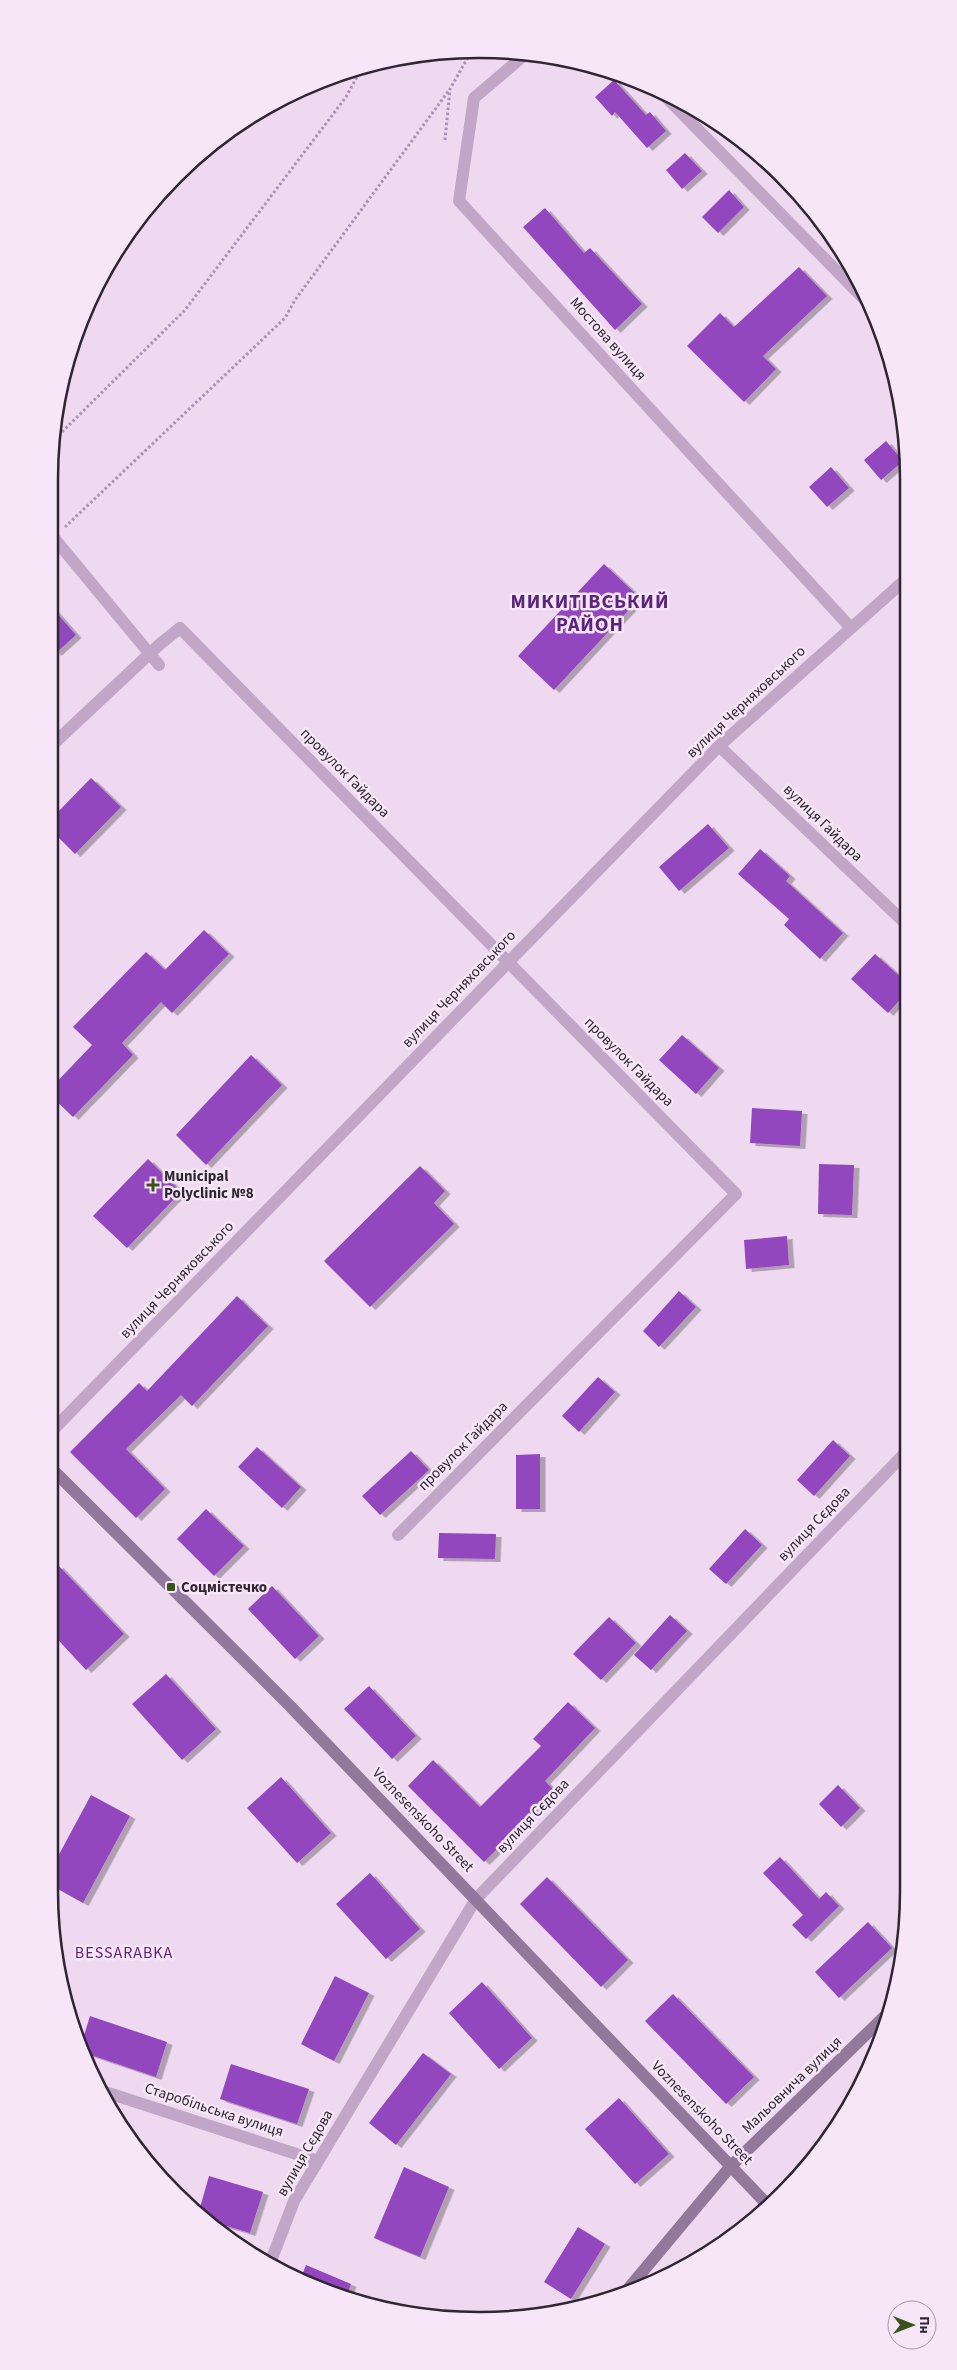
<svg xmlns="http://www.w3.org/2000/svg" width="957" height="2370" font-family="'Source Sans 3',sans-serif">
  <defs>
    <filter id="shadow"><feDropShadow dx="5.5" dy="3" stdDeviation="0" flood-color="#0004"/></filter>
  </defs>
  <rect width="100%" height="100%" fill="#eed9f0"/>
  <path fill="#9347bf" filter="url(#shadow)" d="M614,80L646,115L650,112L666,131L647,148L615,112L612,116L595,97Z
    M685,153L702,171L682,189L666,170Z
    M729,190L744,207L718,233L702,217Z
    M545,208L584,253L590,248L642,304L615,330L523,227Z
    M799,267L827,296L763,356L776,369L744,402L687,346L720,313L734,327Z
    M886,441L903,461L881,480L864,460Z
    M831,467L849,488L827,507L809,487Z
    M604,564L640,598L554,690L518,656Z
    M49,604L76,635L56,653L49,645Z
    M91,778L121,807L75,854L49,828V821Z
    M708,824L729,848L679,891L659,867Z
    M760,849L790,876L786,881L843,933L820,959L784,925L789,919L738,874Z
    M204,930L229,954L172,1013L161,1002L122,1043L133,1055L73,1117L49,1094V1090L92,1045L73,1027L146,952L165,970Z
    M875,954L906,982V993L888,1013L851,979Z
    M682,1035L719,1068L696,1094L659,1060Z
    M251,1055L282,1085L206,1165L176,1135Z
    M752,1108L802,1111L800,1146L750,1143Z
    M148,1159L181,1192L127,1248L93,1216Z
    M819,1164L854,1165L852,1215L818,1214Z
    M420,1166L445,1191L434,1203L454,1224L370,1307L324,1261Z
    M787,1236L789,1265L746,1269L744,1240Z
    M679,1291L696,1307L659,1347L643,1331Z
    M237,1296L268,1326L192,1406L181,1395L126,1449L165,1489L136,1518L70,1452L139,1383L147,1391Z
    M598,1377L615,1392L579,1432L562,1416Z
    M833,1440L850,1456L814,1496L797,1480Z
    M257,1447L301,1487L282,1508L238,1467Z
    M411,1451L429,1470L380,1515L362,1496Z
    M540,1454V1509H516V1455Z
    M206,1509L244,1546L214,1576L177,1539Z
    M745,1529L762,1545L726,1584L709,1569Z
    M439,1533L496,1534L495,1559L438,1558Z
    M58,1565L124,1634L86,1670L49,1630V1574Z
    M272,1586L319,1636L295,1659L248,1609Z
    M670,1615L687,1631L651,1670L634,1655Z
    M609,1617L636,1643L601,1680L573,1654Z
    M166,1674L216,1729L182,1760L132,1704Z
    M369,1686L416,1736L392,1759L344,1709Z
    M568,1702L595,1728L545,1781L555,1791L484,1862L408,1786L433,1760L480,1807L541,1746L533,1739Z
    M281,1777L331,1833L297,1863L247,1808Z
    M838,1785L860,1808L841,1827L819,1804Z
    M91,1795L130,1816L83,1903L49,1884V1873Z
    M780,1857L819,1899L826,1892L839,1906L806,1939L792,1925L803,1915L763,1873Z
    M370,1873L420,1929L386,1959L336,1904Z
    M547,1877L628,1960L601,1987L520,1904Z
    M868,1922L892,1948L839,1998L815,1972Z
    M335,1976L369,1993L334,2061L301,2044Z
    M482,1982L532,2038L499,2069L449,2013Z
    M673,1994L754,2077L726,2104L645,2021Z
    M90,2016L167,2042L156,2077L82,2052L80,2048Z
    M423,2053L451,2074L396,2145L369,2123Z
    M231,2064L309,2089L297,2124L220,2099Z
    M619,2098L669,2154L635,2184L585,2129Z
    M404,2167L449,2187L420,2257L374,2238Z
    M209,2176L263,2192L250,2233L213,2222L199,2211Z
    M578,2227L605,2244L571,2299L544,2282Z
    M306,2265L351,2284L345,2300L300,2280Z"/>
  <g fill="none" stroke-linecap="round" stroke-linejoin="round">
    <path stroke="#ac90b3" stroke-width="3" stroke-dasharray="2.5 2.5" stroke-linecap="butt" d="M445,140L450,89L472,50
      M55,439L185,310L346,97L364,64
      M65,527L285,318L295,300L450,89"/>
    <path stroke="#c2a6c7" stroke-width="12" d="M528,52L474,98L459,201L851,628
      M665,96L871,306
      M49,542L54,538L159,665
      M719,746L906,924
      M49,748L160,644L180,628L736,1194L398,1535
      M49,1434L719,746L905,580
      M99,2090L318,2161
      M269,2266L294,2201L476,1899L907,1451"/>
    <path stroke="#92789a" stroke-width="12" d="M49,1466L291,1707L766,2203
      M623,2295L730,2167L888,2013"/>
  </g>
  <g fill="#3b521e" stroke="#f7e5f8" stroke-width="2">
    <path d="M150.5 1177.5h5v5h5v5h-5v5h-5v-5h-5v-5h5z"/>
    <rect x="166" y="1582" width="10" height="10" rx="2.5"/>
  </g>
  <g text-anchor="middle" dominant-baseline="central" stroke-width="5" stroke-linejoin="round" paint-order="stroke">
    <g font-size="15" fill="#302633" stroke="#f7e5f8">
      <text transform="translate(608 339) rotate(48)">Мостова вулиця</text>
      <text transform="translate(746 702) rotate(-43)">вулиця Черняховського</text>
      <text transform="translate(345 773) rotate(45)">провулок Гайдара</text>
      <text transform="translate(823 823) rotate(44)">вулиця Гайдара</text>
      <text transform="translate(459 989) rotate(-46)">вулиця Черняховського</text>
      <text transform="translate(629 1062) rotate(45)">провулок Гайдара</text>
      <text transform="translate(177 1280) rotate(-46)">вулиця Черняховського</text>
      <text transform="translate(463 1446) rotate(-45)">провулок Гайдара</text>
      <text transform="translate(814 1524) rotate(-46)">вулиця Сєдова</text>
      <text transform="translate(533 1816) rotate(-46)">вулиця Сєдова</text>
      <text transform="translate(423 1820) rotate(46)">Voznesenskoho Street</text>
      <text transform="translate(792 2085) rotate(-44)">Мальовнича вулиця</text>
      <text transform="translate(214 2110) rotate(18)">Старобільська вулиця</text>
      <text transform="translate(702 2113) rotate(46)">Voznesenskoho Street</text>
      <text transform="translate(305 2153) rotate(-60)">вулиця Сєдова</text>
    </g>
    <g font-size="15" font-weight="bold" fill="#302633" stroke="#f7e5f8" text-anchor="start">
      <text x="164" y="1176">Municipal<tspan x="164" dy="17">Polyclinic №8</tspan></text>
      <text x="181" y="1587">Соцмістечко</text>
    </g>
    <g font-size="16" letter-spacing="1" fill="#5c247e" stroke="#f7e5f8">
      <text x="124" y="1953">BESSARABKA</text>
    </g>
    <g font-size="20" font-weight="bold" letter-spacing="1" fill="#5c247e" stroke="#f7e5f8">
      <text x="590" y="602">МИКИТІВСЬКИЙ<tspan x="590" dy="23">РАЙОН</tspan></text>
    </g>
  </g>
  <path d="M0 0H957V2370H0ZM479 58H479A421 421 0 0 1 900 479V1891A421 421 0 0 1 479 2312H479A421 421 0 0 1 58 1891V479A421 421 0 0 1 479 58Z" fill="#f7e5f8" fill-rule="evenodd"/>
  <path fill="none" stroke="#302633" stroke-width="2.5" d="M479 58H479A421 421 0 0 1 900 479V1891A421 421 0 0 1 479 2312H479A421 421 0 0 1 58 1891V479A421 421 0 0 1 479 58Z"/>
  <g transform="translate(912 2325) rotate(90)"><circle r="24" fill="#f7e5f8" stroke="#a799a9"/>
  <path d="M0-4L9 19L0 12L-9 19Z" fill="#3b521e"/>
  <text y="-8" font-size="14" font-weight="bold" text-anchor="middle" fill="#302633">Пн</text>
  </g>
</svg>
